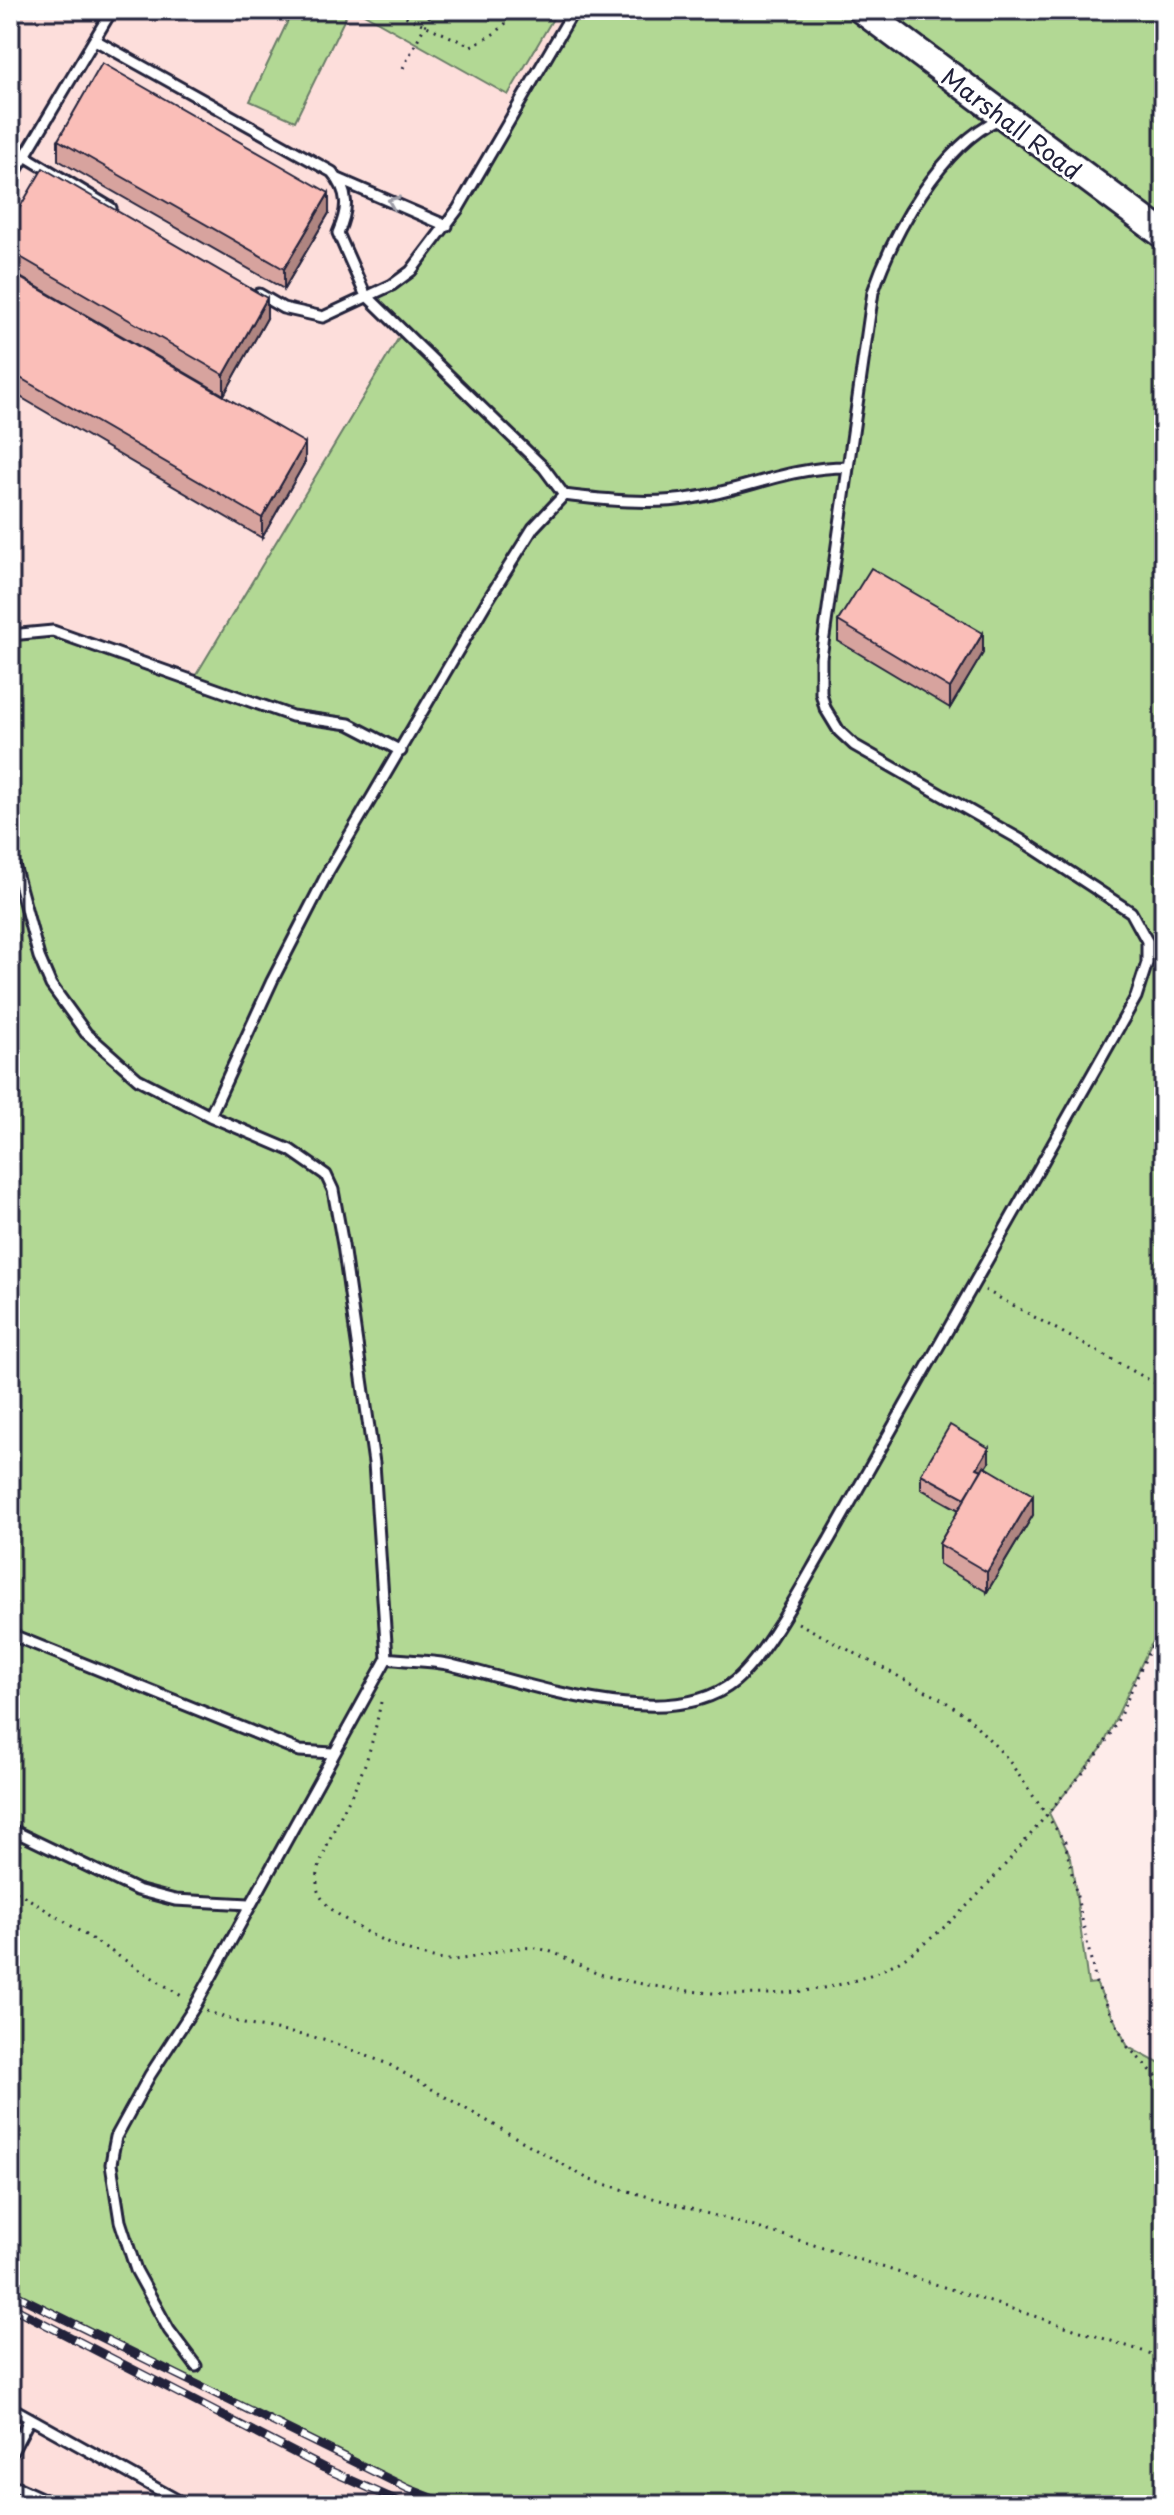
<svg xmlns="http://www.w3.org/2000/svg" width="1174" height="2515" font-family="'Playpen Sans',sans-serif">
  <rect width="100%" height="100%" fill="#feecea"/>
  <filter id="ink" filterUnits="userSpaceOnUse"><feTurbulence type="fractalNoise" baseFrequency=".0125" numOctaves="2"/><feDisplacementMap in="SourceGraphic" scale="16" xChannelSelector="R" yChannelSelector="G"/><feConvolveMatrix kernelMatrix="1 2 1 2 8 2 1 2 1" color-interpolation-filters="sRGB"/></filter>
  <g filter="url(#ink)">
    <path fill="#fddedb" d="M10,10H573L401,333L193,680L10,635Z
      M10,2293L409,2489L450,2505H10Z"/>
    <path fill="#b2d894" stroke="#6a7d68" stroke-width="2" d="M293,10H349L295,121L250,101Z
      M357,10H558L508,95Z
      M574,10H1164V1626L1149,1648L1102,1748L1049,1813L1071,1858L1088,1984L1096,1983L1128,2047L1164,2066V2505H450L409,2489L10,2292V635L37,630L193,680L401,334L365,294L392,285L422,261Z"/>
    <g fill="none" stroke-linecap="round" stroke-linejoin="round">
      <g stroke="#22223b" stroke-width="15">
        <path id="service" d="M95,40L332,172C350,193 348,210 338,233L365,294L544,468L564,495
          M25,156L111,208
          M338,179L447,226
          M10,181L112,10
          M259,294L283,308L323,317L392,285L411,271L458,209L574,10
          M10,635L53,631L292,716L349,724L401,751
          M10,850L39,957L51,985L86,1033L138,1079L210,1116L290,1150L326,1175L333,1190L343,1245L374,1463L387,1658L195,2006L150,2075L116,2137L113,2152L111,2164L120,2221L136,2270L169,2330L196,2366
          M210,1116L272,981L328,872L486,603L533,528L564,495C605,500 651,505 692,498C749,489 788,467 848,467
          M10,1634L300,1751L332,1753
          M387,1658C407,1661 428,1660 447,1664C523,1681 669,1737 735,1681C768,1653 806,1578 829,1540L1136,997L1147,963V941L1131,912L1021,840L854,745L839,731L825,708L821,693V658L873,292C893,233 941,146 999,119
          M10,1829L137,1890L175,1900L249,1904
          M10,2407L186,2505
          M10,2456L30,2418
          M10,2484L57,2505"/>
      </g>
      <g stroke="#22223b" stroke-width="32">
        <path id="secondary" d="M862,10L1164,235"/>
      </g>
      <path stroke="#22223b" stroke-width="3" stroke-dasharray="2 6" stroke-linecap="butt" d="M391,10L471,46L497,32L519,10
        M403,68L433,10
        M985,1290L1164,1388
        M798,1623L943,1700L968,1717L1007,1758L1065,1842L1096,1983L1128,2047L1164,2084
        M381,1702C376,1726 371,1751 361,1774C351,1800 310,1865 318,1891C328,1921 418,1960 448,1960C479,1960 501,1945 533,1948C560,1950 579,1969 603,1975C689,1998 825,2009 904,1958C963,1919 1009,1861 1053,1807C1069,1788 1088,1769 1101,1749C1127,1711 1138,1664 1164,1626
        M10,1887L183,1997
        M206,2011L244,2024L323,2039L388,2064L590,2180L789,2237L1164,2358"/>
      <use href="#service" stroke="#fff" stroke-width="9"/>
      <use href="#secondary" stroke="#fff" stroke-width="26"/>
      <g stroke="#22223b" stroke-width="9">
        <path id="rail" d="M10,2292L409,2489L450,2505
          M10,2306L324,2468L407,2505"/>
      </g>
      <use href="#rail" stroke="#fff" stroke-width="6" stroke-dasharray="18" stroke-linecap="butt"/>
    </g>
    <path fill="#d7a39e" stroke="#22223b" stroke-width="2" d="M58,140L329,213L284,289L58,160Z
      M10,224L267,318L224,395L10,271Z
      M10,272L305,462L262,538L10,391Z
      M838,621L983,653L950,708L838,641Z
      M989,1463L986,1467L1033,1515L987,1592L939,1564V1544L959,1510L921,1489V1474Z"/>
    <path fill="#af8581" stroke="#22223b" stroke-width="2" d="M329,193V213L284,289V269Z
      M267,298V318L224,395V375Z
      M305,443V462L262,538V518Z
      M983,633V653L950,708V688Z
      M989,1448V1463L984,1471L977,1468Z
      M1033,1495V1515L987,1592V1572Z"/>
    <path fill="#fabeb8" stroke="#22223b" stroke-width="2" d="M102,63L329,193L284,269L58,140Z
      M43,168L267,298L224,375L10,251V224Z
      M10,272L305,443L262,518L10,372Z
      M871,568L983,633L950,688L838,621Z
      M950,1425L989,1448L977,1468L982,1470L965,1498L921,1474Z
      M984,1466L1033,1495L987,1572L939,1544Z
      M30,2497L45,2505H26Z"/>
    <defs><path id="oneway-chevron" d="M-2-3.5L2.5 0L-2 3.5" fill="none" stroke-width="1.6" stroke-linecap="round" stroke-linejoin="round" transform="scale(2)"/></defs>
    <use stroke="#9c9ca7" href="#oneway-chevron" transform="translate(393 202) rotate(-157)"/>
  </g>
  <g text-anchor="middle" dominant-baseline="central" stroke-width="6" stroke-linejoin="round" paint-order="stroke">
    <g font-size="24" fill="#22223b" stroke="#fff">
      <text transform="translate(1012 123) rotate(37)">Marshall Road</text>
    </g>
  </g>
  <rect width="1174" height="2515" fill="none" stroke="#fff" stroke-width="40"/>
  <rect x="20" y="20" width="1134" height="2475" fill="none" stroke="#22223b" stroke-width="3" filter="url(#ink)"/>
</svg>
